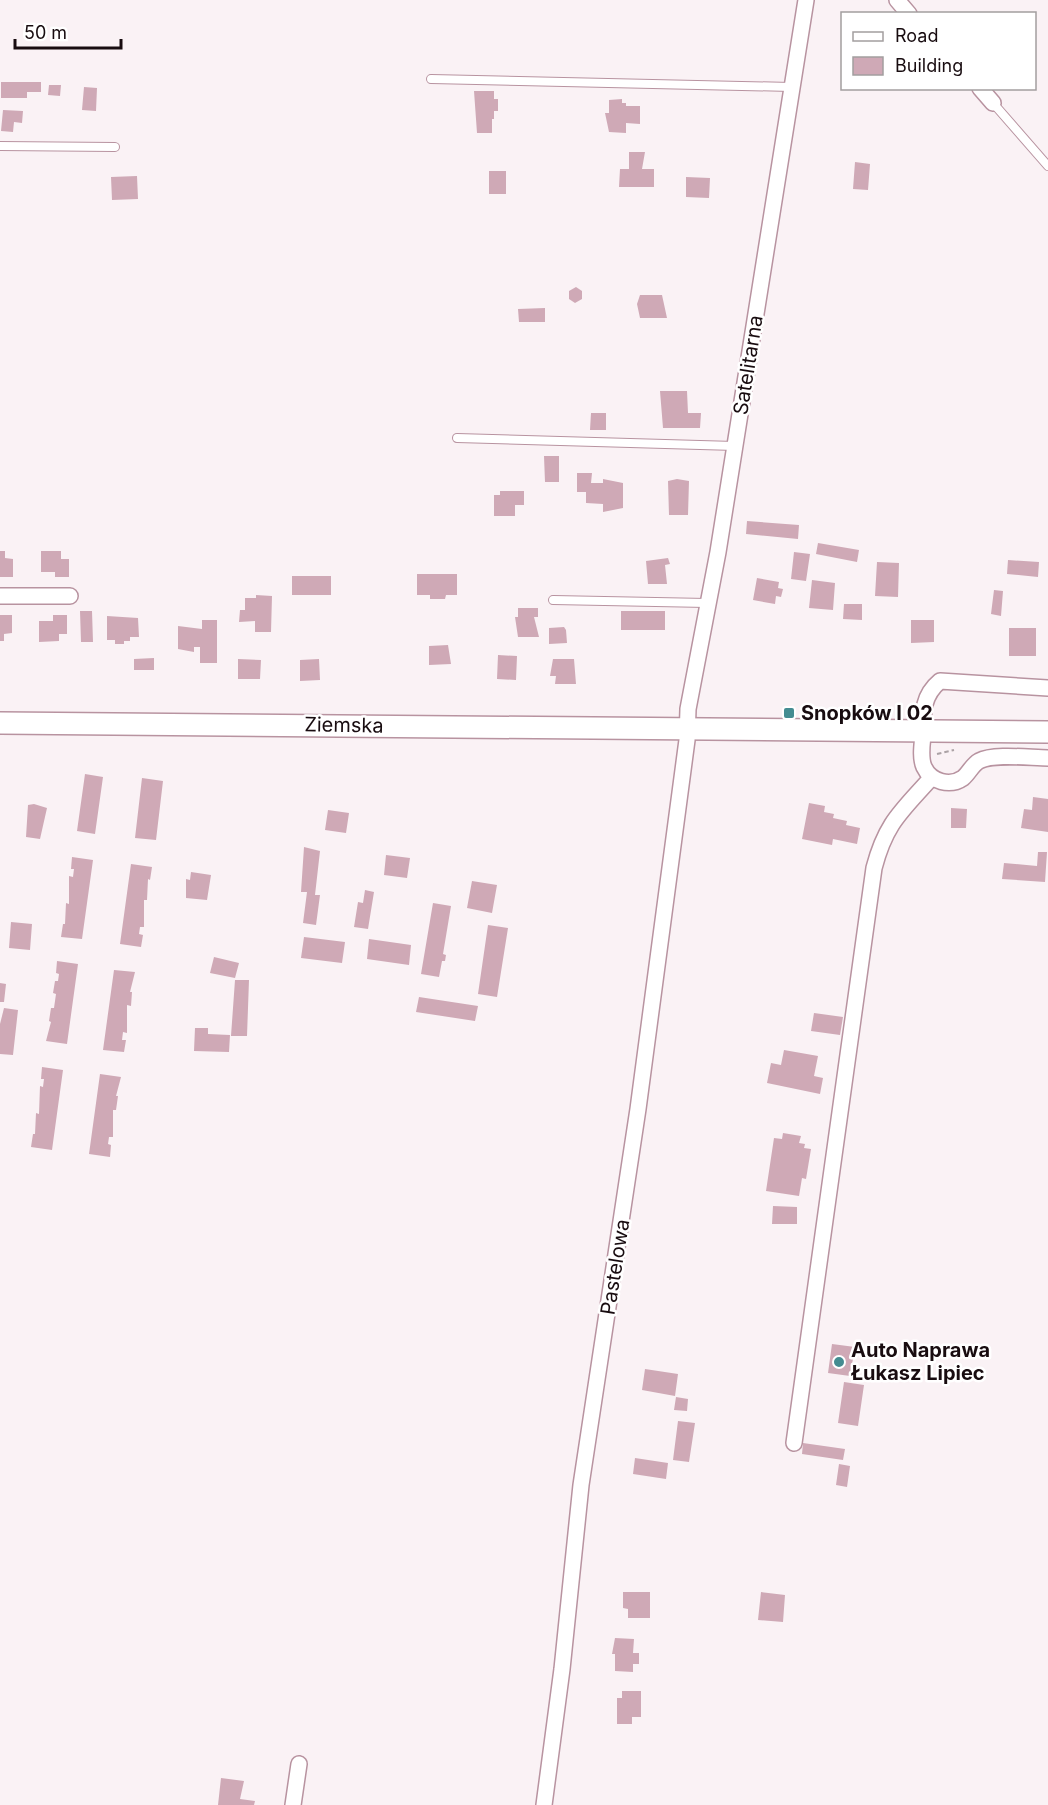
<svg xmlns="http://www.w3.org/2000/svg" width="1048" height="1805" font-family="Inter,sans-serif">
  <rect width="100%" height="100%" fill="#faf2f5"/>
  <path fill="#cfa9b6" d="M1,82H41V92H27V98H1Z
    M49,85H61L60,96L48,95Z
    M84,87L97,88L96,111L82,110Z
    M474,91H494V99H498V111H494V119H492V133H477Z
    M622,99V103H626V106H640V124L626,123V133L609,132L605,113H609V100Z
    M3,110L23,111L22,123L14,122L13,132L1,131Z
    M629,152H645L642,169H654V187H619L620,169H629Z
    M855,162L870,164L868,190L853,189Z
    M489,171H506V194H489Z
    M137,176L138,199L112,200L111,177Z
    M686,177L710,178L709,198L686,197Z
    M576,287L582,291V299L575,303L569,299V291Z
    M640,295H662L667,318H640L637,304Z
    M545,308V322H519L518,309Z
    M660,391H687L688,413H701L700,428H663Z
    M591,413H606V430H590Z
    M544,456H559V482H545Z
    M577,473H592L591,483H603V479L623,483V508L603,512V504L586,503V492H577Z
    M677,479L689,481L688,515H669L668,481Z
    M500,491H524V505H515V516H494V495H500Z
    M747,521L799,525L798,539L746,534Z
    M818,543L859,550L857,562L816,554Z
    M0,551H5V558L13,559V577H0Z
    M41,551H61V559H69V577H55V572H41Z
    M794,552L810,554L806,581L791,579Z
    M668,558L670,564L665,565L667,584H648L646,561Z
    M1008,560L1039,562L1038,577L1007,574Z
    M877,562L899,563L898,597L875,596Z
    M417,574H457V595H446L445,599H430V595H417Z
    M292,576H331V595H292Z
    M757,578L779,582L778,588L783,589L781,597L776,596L775,604L753,600Z
    M812,580L835,583L833,610L809,608Z
    M994,590L1003,591L1001,616L991,614Z
    M256,595L272,596L271,632H255V621L239,622L240,610H245V598H256Z
    M844,604H862V620L843,619Z
    M518,608H538V617H534L539,637H518L515,617H518Z
    M80,611H92L93,642H81Z
    M621,611H665V630H621Z
    M0,615H12V633L4,634V641H0Z
    M53,615H67V634H59V641L39,642V621H53Z
    M107,616L138,618L139,637H130V641H124V644H115V640H107Z
    M202,620H217V663H200V647H194V652L178,649V626L202,629Z
    M911,620H934V642L911,643Z
    M564,627L566,630L567,643L549,644V628Z
    M1009,628H1036V656H1009Z
    M448,645L451,664L429,665V646Z
    M498,655L517,656L516,680L497,679Z
    M154,658V670H134V659Z
    M238,659L261,660L260,679H238Z
    M319,659L320,680L300,681V660Z
    M553,659H574L576,684H555L556,676H550Z
    M85,774L103,777L95,834L77,831Z
    M142,778L163,781L156,840L135,838Z
    M1033,797L1048,799V832L1021,828L1024,809L1032,810Z
    M809,803L825,806L824,812L834,814L833,818L847,821L846,825L860,828L857,844L833,839L832,845L802,839Z
    M34,804L47,808L40,839L26,837L28,805Z
    M951,808L967,809L966,828H951Z
    M328,810L349,813L346,833L325,830Z
    M304,847L320,851L315,895H320L316,925L303,923L307,892H301Z
    M1038,852H1047L1045,882L1002,879L1004,863L1037,866Z
    M386,855L410,858L407,878L384,875Z
    M72,857L93,860L82,939L61,937L63,924H65L66,903L69,904V876L73,877L74,869H71Z
    M131,864L152,867L150,880L148,879L147,900H144V927H140L139,934L143,935L141,947L120,944Z
    M191,872L211,875L207,900L186,898V879L190,880Z
    M472,881L497,885L492,913L467,908Z
    M365,890L374,892L368,929L354,927L358,902L363,903Z
    M433,903L451,906L443,954L446,955L445,961H442L439,977L421,974Z
    M11,922L32,924L30,950L9,948Z
    M488,925L508,928L497,997L478,994Z
    M304,937L345,942L342,963L301,958Z
    M369,939L411,945L409,965L367,959Z
    M214,957L239,963L235,978L210,973Z
    M57,961L78,964L67,1044L46,1041L51,1022L49,1021L51,1008H54L56,994L53,993L55,981H58L59,974L56,973Z
    M114,970L135,972L130,992H132L131,1006L127,1005V1033L123,1032L122,1040H126L124,1052L103,1050Z
    M235,980H249L247,1036H231Z
    M0,983L6,984L4,1002H0Z
    M419,997L478,1006L475,1021L416,1012Z
    M4,1008L18,1010L13,1055L0,1054V1024Z
    M814,1013L843,1017L840,1035L811,1031Z
    M195,1028H208V1034L230,1035L229,1052L194,1051Z
    M784,1050L818,1056L814,1076L823,1078L820,1094L767,1083L771,1063L781,1065Z
    M42,1067L63,1070L52,1150L31,1147L33,1134H35L36,1113L39,1114L40,1086L43,1087L44,1079H41Z
    M100,1074L121,1077L116,1096H118L116,1110H113V1137H109L108,1144L111,1145L110,1157L89,1154Z
    M783,1133L801,1136L799,1143L805,1144L804,1148L811,1149L806,1179L802,1178L799,1196L766,1191L774,1138L782,1139Z
    M773,1206L797,1207V1224H772Z
    M832,1344L855,1347L850,1376L828,1373Z
    M645,1369L678,1374L675,1396L642,1390Z
    M844,1382L864,1385L858,1426L838,1423Z
    M676,1397L688,1399L687,1411L674,1410Z
    M678,1421L695,1423L689,1462L673,1460Z
    M803,1443L845,1449L843,1460L802,1454Z
    M635,1458L668,1463L666,1479L633,1474Z
    M839,1464L850,1466L847,1487L836,1485Z
    M623,1592H650V1618H628V1609L623,1608Z
    M761,1592L785,1595L783,1622L758,1620Z
    M615,1638L634,1639L633,1653H639V1664H633V1672L615,1671V1654H612Z
    M622,1691H641V1717H632V1724H617V1698H622Z
    M221,1778L244,1781L240,1799L255,1801L254,1805H218Z"/>
  <g fill="none" stroke-linecap="round" stroke-linejoin="round">
    <g stroke="#b893a0" stroke-width="10">
      <path id="lane" d="M431,79L791,87
        M993,103L1048,166
        M0,146L115,147
        M457,438L735,446
        M553,600L707,603"/>
    </g>
    <g stroke="#b893a0" stroke-width="18">
      <path id="street" d="M897,0L909,14
        M980,88L993,103
        M0,596H70
        M1048,688L940,681C922,696 923,713 923,735C922,745 920,758 924,767C931,782 950,787 963,778C969,773 972,765 979,761C994,753 1031,758 1048,758
        M794,1443L874,868C886,822 902,811 932,777
        M293,1805L299,1764
        M544,1805L562,1669L581,1485L638,1109L687,740L688,709L718,552L806,0"/>
    </g>
    <g stroke="#b893a0" stroke-width="24">
      <path id="secondary" d="M0,723L1048,732"/>
    </g>
    <path stroke="#aba2a5" stroke-width="2" stroke-dasharray="4.5 3" stroke-linecap="butt" d="M937,754L954,750"/>
    <use href="#lane" stroke="#fff" stroke-width="8"/>
    <use href="#street" stroke="#fff" stroke-width="15"/>
    <use href="#secondary" stroke="#fff" stroke-width="21"/>
  </g>
  <g fill="#448c91" stroke="#fff" stroke-width="2">
    <rect x="783" y="707" width="12" height="12" rx="3"/>
    <circle cx="839" cy="1362" r="6"/>
  </g>
  <g text-anchor="middle" dominant-baseline="central" stroke-width="5" stroke-linejoin="round" paint-order="stroke">
    <g font-size="20" fill="#180c10" stroke="#fff">
      <text transform="translate(748 365) rotate(-81)">Satelitarna</text>
      <text transform="translate(344 725) rotate(1)">Ziemska</text>
      <text transform="translate(615 1267) rotate(-81)">Pastelowa</text>
    </g>
    <g font-size="20" font-weight="bold" fill="#180c10" stroke="#fff" text-anchor="start">
      <text x="801" y="713">Snopków I 02</text>
      <text x="851" y="1350">Auto Naprawa<tspan x="851" dy="23">Łukasz Lipiec</tspan></text>
    </g>
  </g>
  <rect x="841" y="12" width="195" height="78" fill="#ffffff" stroke="#a39e9f" stroke-width="1.5"/>
  <rect x="853" y="32" width="30" height="9" fill="#ffffff" stroke="#a39e9f" stroke-width="1.5"/>
  <text x="895" y="42" font-size="18" fill="#180c10">Road</text>
  <rect x="853" y="57" width="30" height="18" fill="#cfa9b6" stroke="#a39e9f" stroke-width="1.5"/>
  <text x="895" y="72" font-size="18" fill="#180c10">Building</text>
  <path d="M15 39v9h106v-9" fill="none" stroke="#180c10" stroke-width="3"/>
  <text x="24" y="39" font-size="18" fill="#180c10" stroke="#ffffff" stroke-width="4.5" paint-order="stroke">50 m</text>
</svg>
